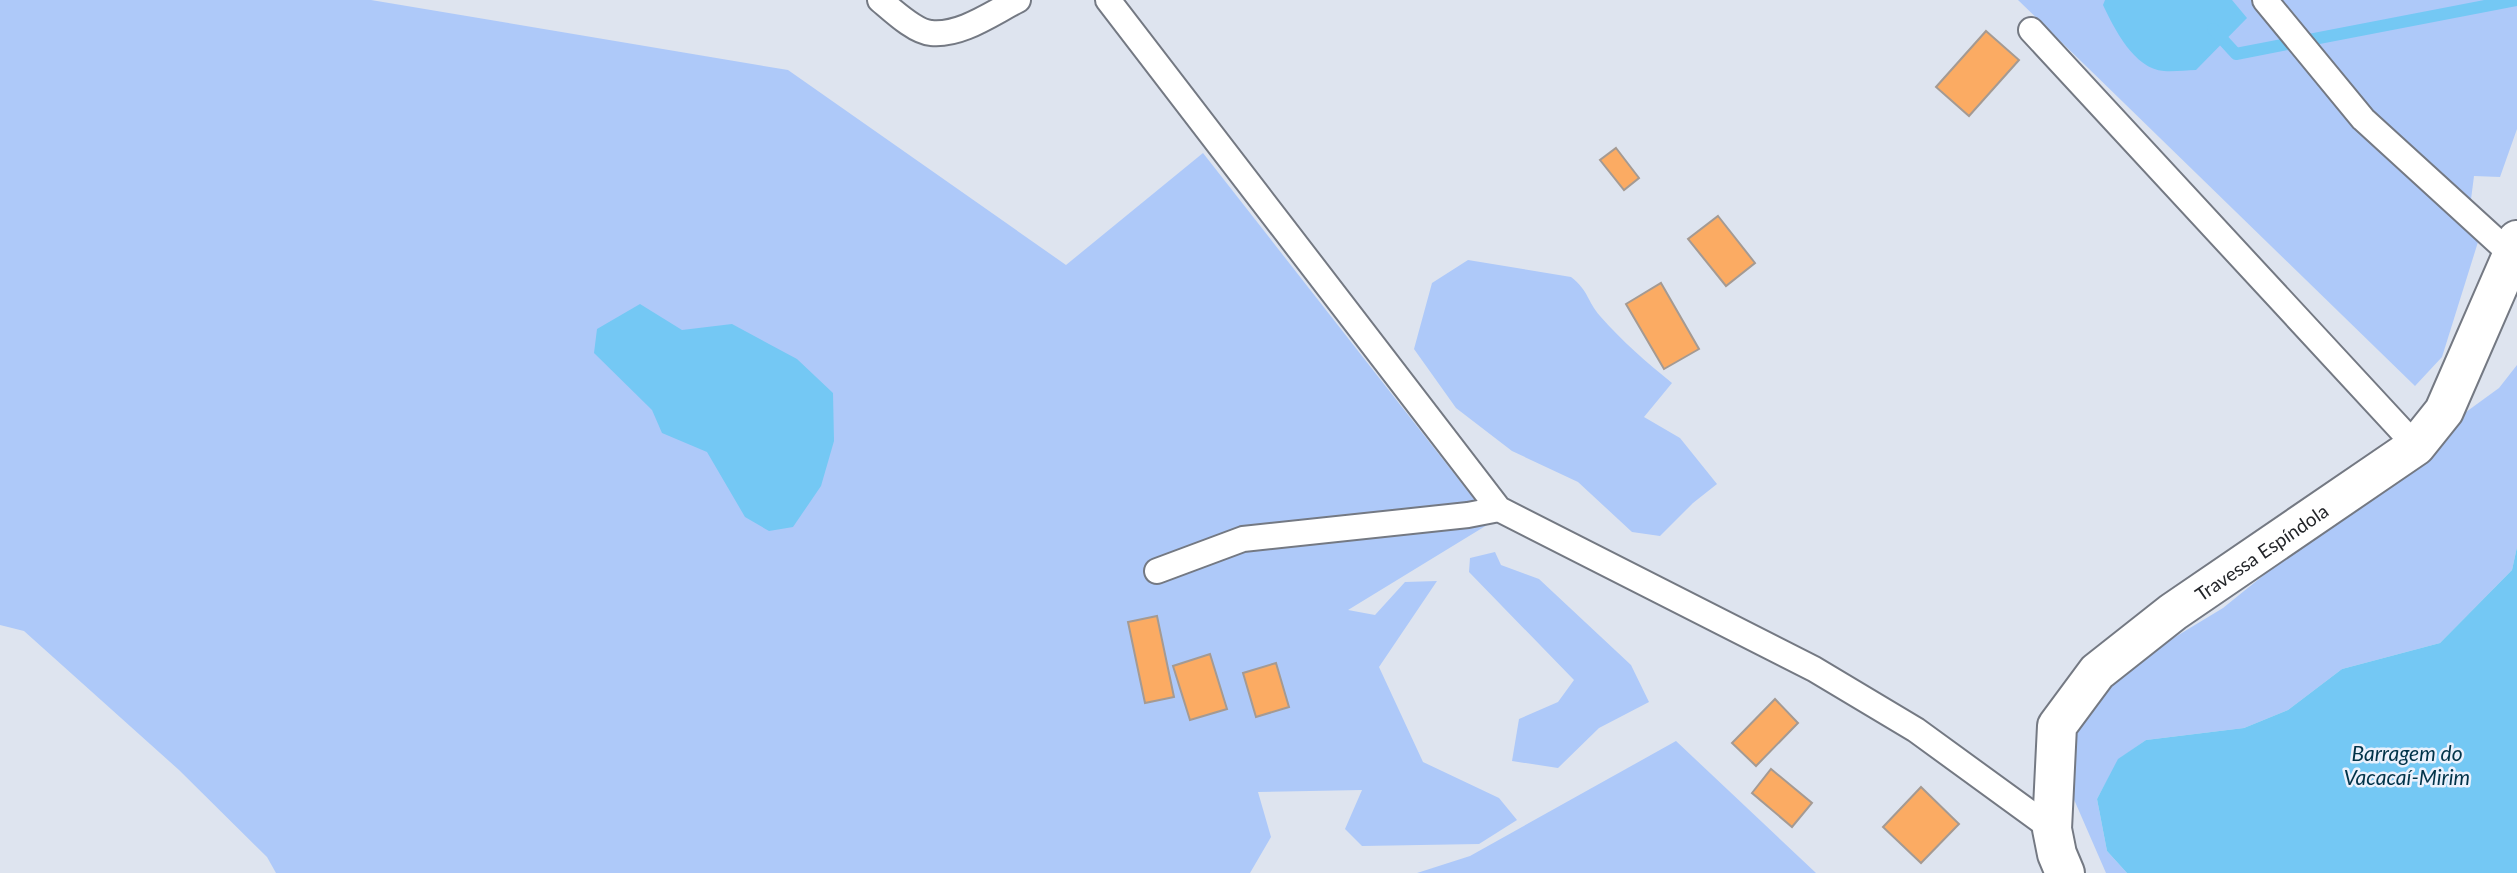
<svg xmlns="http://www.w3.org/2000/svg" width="2517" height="873" font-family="Lato,sans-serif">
  <rect width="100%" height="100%" fill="#dee4ef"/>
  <path fill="#aec9f9" d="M0,0H371L788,70L1066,265L1203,153L1492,522L1348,610L1375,615L1405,582L1437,581L1379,667L1423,762L1499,798L1517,820L1479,844L1362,846L1345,829L1362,790L1258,792L1271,837L1250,873H276L267,857L179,770L24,631L0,625Z
    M2018,0H2517V129L2500,177L2474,176L2469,215L2465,229L2478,242L2442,357L2415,386Z
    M1468,260L1571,277C1589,291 1587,301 1600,316C1622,341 1646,362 1672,383L1644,417L1680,438L1717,484L1693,503L1660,536L1632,532L1578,482L1512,451L1456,408L1414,349L1432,283Z
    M2517,365V547L2512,570L2440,643L2342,669L2288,710L2244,728L2146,740L2119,759L2097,799L2107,851L2127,873H2106L2069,788L2072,728L2115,680L2152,651L2223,608L2466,412L2499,388Z
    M1495,552L1501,565L1539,579L1631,665L1649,702L1599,728L1558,768L1512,761L1519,719L1558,702L1574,680L1469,572L1470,558Z
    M1676,741L1816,873H1417L1470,856Z"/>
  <path fill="#74c8f4" d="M2105,0H2232L2247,18L2196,70C2186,70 2174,72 2164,71C2134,69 2114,28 2103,5Z
    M640,304L682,330L732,324L797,359L833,393L834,441L821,486L793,527L769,531L745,517L707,452L662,433L652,410L594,353L597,329Z
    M2517,547V873H2127L2107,851L2097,799L2118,759L2146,740L2244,728L2288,710L2342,669L2440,643L2512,570Z"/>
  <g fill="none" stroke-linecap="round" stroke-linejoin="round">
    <path stroke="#74c8f4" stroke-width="12" d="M2213,29L2236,54L2516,0"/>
  </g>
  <path fill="#fbab63" stroke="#a49a93" stroke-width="2" d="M1986,31L2019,60L1969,116L1936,87Z
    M1616,148L1639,178L1624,190L1600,160Z
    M1718,216L1755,263L1726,286L1688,239Z
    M1661,283L1699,349L1664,369L1626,304Z
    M1157,616L1174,697L1145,703L1128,622Z
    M1210,654L1227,709L1190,720L1173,666Z
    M1276,663L1289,707L1256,717L1243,673Z
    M1775,699L1798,723L1756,766L1732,743Z
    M1771,769L1812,803L1792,827L1752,793Z
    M1921,787L1959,824L1921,863L1883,827Z"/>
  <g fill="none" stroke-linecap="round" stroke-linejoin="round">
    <g stroke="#747983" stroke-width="28">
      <path id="service" d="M880,0C892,10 915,32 931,33C961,36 992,13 1018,0
        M1108,0L1499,509L1814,669L1916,730L2052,829
        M2265,0L2363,119L2512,255
        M2031,30L2416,446
        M1157,571L1243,539L1468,515L1499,509"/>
    </g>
    <g stroke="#747983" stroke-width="42">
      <g id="minor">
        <path id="s1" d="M2065,873L2057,854L2052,829L2057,726L2097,672L2173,612L2416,446L2444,411L2512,255L2517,240"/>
      </g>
    </g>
    <use href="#service" stroke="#fff" stroke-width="24"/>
    <use href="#minor" stroke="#fff" stroke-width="38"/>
  </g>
  <g text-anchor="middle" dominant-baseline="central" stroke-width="5" stroke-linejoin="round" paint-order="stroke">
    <g font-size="19" fill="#232529" stroke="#ebf1fc">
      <text stroke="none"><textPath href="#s1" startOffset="420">Travessa Espíndola</textPath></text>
    </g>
    <g font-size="21" font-style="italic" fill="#003349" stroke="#ebf1fc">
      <text x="2407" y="752">Barragem do<tspan x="2407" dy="24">Vacacaí-Mirim</tspan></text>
    </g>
  </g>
</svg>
